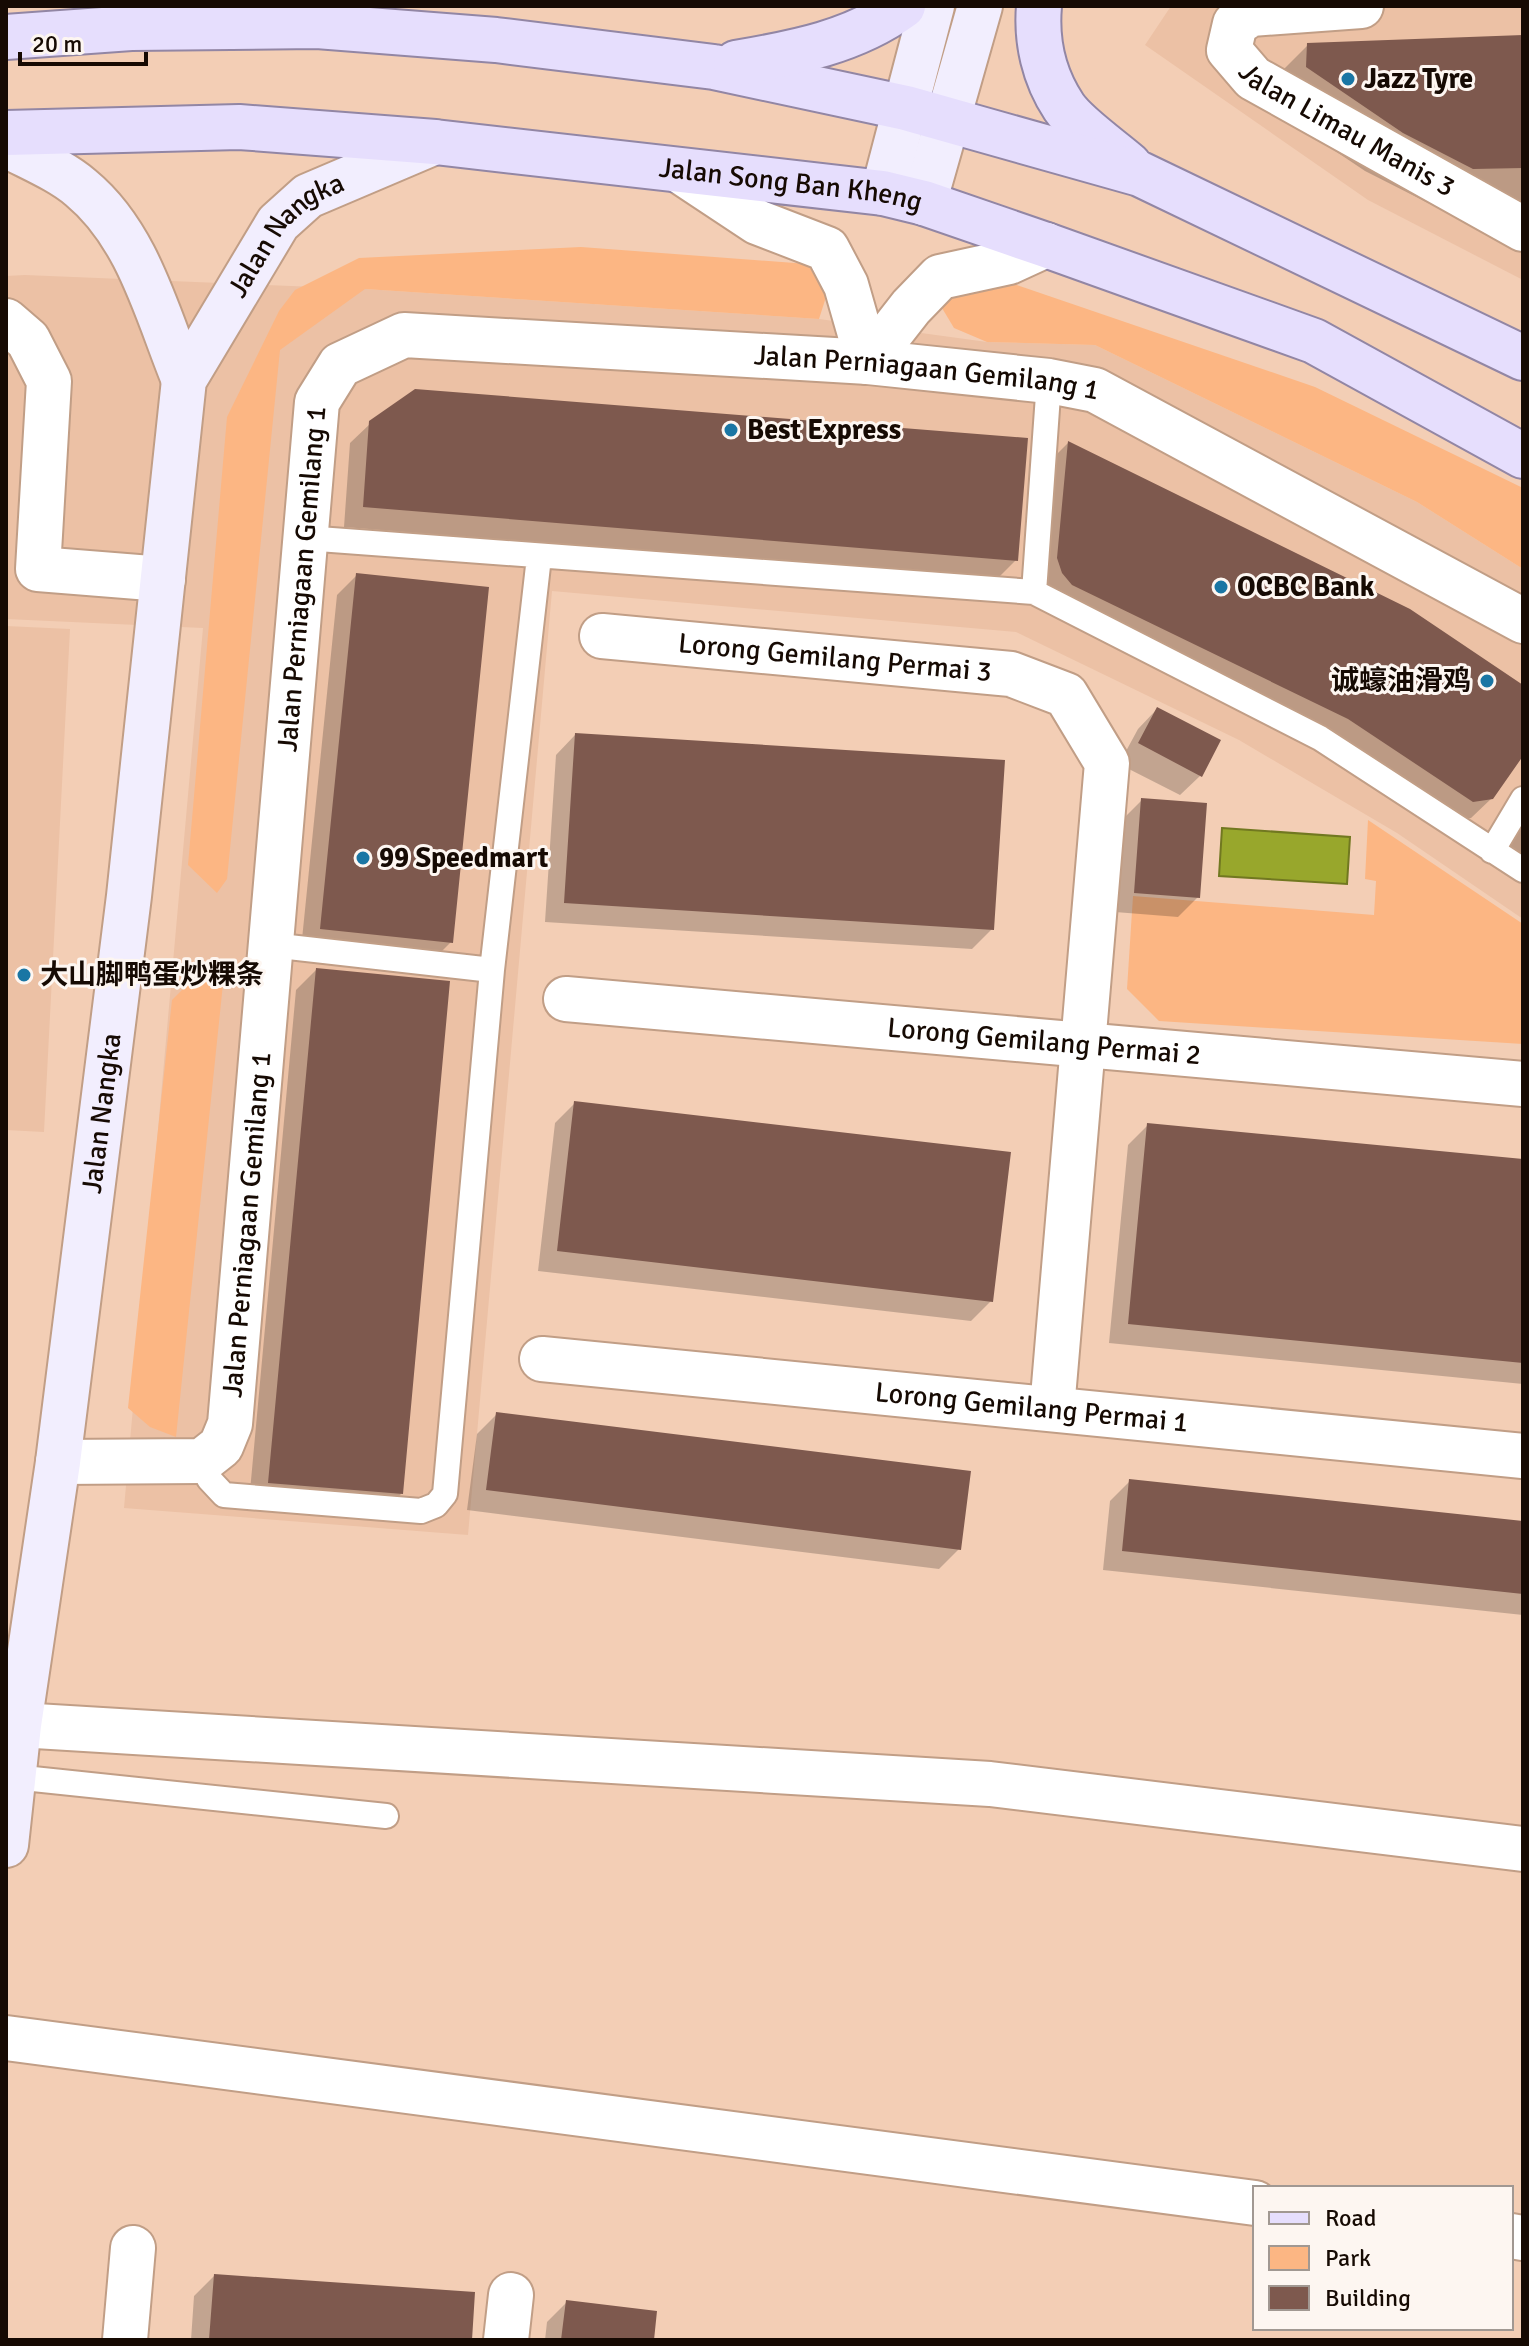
<svg xmlns="http://www.w3.org/2000/svg" width="1529" height="2346" font-family="Signika,'Noto Sans SC',sans-serif">
  <rect width="100%" height="100%" fill="#f3ceb5"/>
  <path fill="#ecc1a5" d="M1171,6H1523V280L1368,200L1145,45Z
    M25,275L365,289L819,319L987,342L1095,345L1417,502L1523,569V919L1397,833L1239,740L1016,632L552,591L468,1535L124,1508L203,628L6,619V276Z
    M6,626L70,629L44,1132L6,1130Z"/>
  <path fill="#fcb683" d="M581,247L808,264L826,297L819,319L365,289L280,350L227,879L217,893L188,865L227,417L279,311L295,290L359,258Z
    M1008,282L1315,387L1523,488V569L1417,502L1095,345L987,342L954,328L942,308L948,295Z
    M1368,820L1523,924V1044L1159,1021L1127,989L1133,896L1374,915L1376,881L1365,879Z
    M204,968L224,974L176,1437L150,1427L128,1408L172,1000Z"/>
  <path fill="#98a72c" stroke="#717820" stroke-width="2" d="M1222,828L1350,837L1347,884L1219,876Z"/>
  <path fill="#0003" d="M1523,37V204L1434,206L1365,171L1268,106L1270,83L1308,45Z
    M371,423L1016,560L996,580L344,527L350,443Z
    M1068,443L1523,687V752L1492,798L1471,818L1452,821L1043,594L1048,463Z
    M357,575L451,942L431,962L301,949L337,595Z
    M1157,709L1200,776L1180,795L1119,764L1138,729Z
    M575,735L992,929L972,949L545,922L556,755Z
    M1142,800L1198,897L1178,917L1115,912L1122,820Z
    M1523,815V868L1512,860L1508,836Z
    M316,970L401,1494L381,1514L249,1502L296,990Z
    M575,1103L991,1301L971,1321L538,1271L555,1123Z
    M1148,1125L1523,1161V1384L1109,1343L1128,1145Z
    M497,1414L959,1549L939,1569L467,1510L477,1434Z
    M1130,1481L1523,1523V1615L1103,1570L1110,1501Z
    M214,2276L470,2340H191L194,2296Z
    M567,2302L652,2340H545L547,2322Z"/>
  <path fill="#7e594e" d="M1523,35V168L1473,169L1403,133L1306,67L1307,43Z
    M415,389L1028,438L1018,561L363,507L369,421Z
    M1068,441L1410,609L1523,685V756L1493,799L1473,802L1348,719L1072,585L1062,573L1057,558Z
    M356,573L489,587L453,943L320,929Z
    M1157,707L1221,740L1202,777L1138,743Z
    M575,733L1005,760L994,930L564,903Z
    M1141,798L1207,803L1200,898L1134,893Z
    M316,968L450,981L403,1494L268,1483Z
    M574,1101L1011,1152L993,1302L557,1251Z
    M1147,1123L1523,1159V1363L1128,1324Z
    M496,1412L971,1471L961,1550L486,1490Z
    M1129,1479L1523,1521V1594L1122,1551Z
    M214,2274L475,2292L472,2340H209Z
    M566,2300L657,2311L654,2340H561Z"/>
  <g fill="none" stroke-linecap="round" stroke-linejoin="round">
    <g stroke="#c19e86" stroke-width="28">
      <path id="lane" d="M305,538L1034,592L1320,738L1523,870
        M1034,592L1049,381
        M1492,851L1523,799
        M271,945L492,970
        M202,1461L209,1479L224,1495L421,1511L436,1505L445,1494L492,970L539,557
        M14,1777L386,1816"/>
    </g>
    <g stroke="#c19e86" stroke-width="48">
      <g id="street">
        <path id="s1" d="M1361,6L1251,14L1235,24L1229,50L1253,78L1523,229"/>
        <path d="M680,171L757,222L827,249L846,285L868,362"/>
        <path d="M6,321L28,340L49,381L38,569L163,579"/>
        <path d="M868,362L911,307L940,277L1009,262L1046,245"/>
        <path id="s2" d="M602,636L1011,674L1066,695L1107,763L1052,1409"/>
        <path id="s3" d="M566,999L1523,1084"/>
        <path id="s4" d="M542,1359L1523,1456"/>
        <path id="s5" d="M58,1462L202,1461L221,1446L230,1424L317,402L340,365L404,335L868,362L1049,381L1095,390L1523,621"/>
        <path d="M19,1725L990,1784L1523,1849"/>
        <path d="M6,2038L1255,2203"/>
        <path d="M1511,2236L1523,2238"/>
        <path d="M125,2340L133,2248"/>
        <path d="M506,2340L511,2295"/>
      </g>
    </g>
    <g stroke="#c19e86" stroke-width="48">
      <g id="secondary">
        <path d="M6,145C30,158 60,170 81,188C138,235 157,314 184,380"/>
        <path d="M883,193L932,6"/>
        <path d="M924,203L980,6"/>
        <path id="s6" d="M6,1845L19,1725L58,1462L129,896L184,380L278,223L308,196L435,142"/>
      </g>
    </g>
    <g stroke="#9286a4" stroke-width="48">
      <g id="primary">
        <path d="M1039,6C1036,41 1044,77 1064,107C1076,125 1112,150 1129,165"/>
        <path d="M6,37L131,28L317,26L496,40L714,67L906,108L1140,174L1523,358"/>
        <path d="M736,63C794,53 854,42 903,6"/>
        <path id="s7" d="M6,133L239,127L435,142L883,193L924,203L1046,245L1314,341L1523,456"/>
      </g>
    </g>
    <use href="#lane" stroke="#fff" stroke-width="24"/>
    <use href="#street" stroke="#fff" stroke-width="44"/>
    <use href="#secondary" stroke="#f2eefe" stroke-width="44"/>
    <use href="#primary" stroke="#e6defd" stroke-width="44"/>
  </g>
  <g fill="#1a76a4" stroke="#fdf6f1" stroke-width="3">
    <circle cx="1348" cy="79" r="8"/>
    <circle cx="731" cy="430" r="8"/>
    <circle cx="1221" cy="587" r="8"/>
    <circle cx="1487" cy="681" r="8"/>
    <circle cx="363" cy="858" r="8"/>
    <circle cx="24" cy="975" r="8"/>
  </g>
  <g text-anchor="middle" dominant-baseline="central" stroke-width="6" stroke-linejoin="round" paint-order="stroke">
    <g font-size="28" font-weight="bold" fill="#160a03" stroke="#fdf6f1" text-anchor="start">
      <text x="1364" y="79">Jazz Tyre</text>
      <text x="747" y="430">Best Express</text>
      <text x="1237" y="587">OCBC Bank</text>
      <text x="1471" y="681" text-anchor="end">诚蠔油滑鸡</text>
      <text x="379" y="858">99 Speedmart</text>
      <text x="40" y="975">大山脚鸭蛋炒粿条</text>
    </g>
    <g font-size="28" fill="#160a03" stroke="#fdf6f1">
      <text stroke="none"><textPath href="#s1" startOffset="300">Jalan Limau Manis 3</textPath></text>
      <text stroke="none"><textPath href="#s7" startOffset="788">Jalan Song Ban Kheng</textPath></text>
      <text stroke="none"><textPath href="#s6" startOffset="1656">Jalan Nangka</textPath></text>
      <text stroke="none"><textPath href="#s5" startOffset="1856">Jalan Perniagaan Gemilang 1</textPath></text>
      <text stroke="none"><textPath href="#s5" startOffset="1040">Jalan Perniagaan Gemilang 1</textPath></text>
      <text stroke="none"><textPath href="#s2" startOffset="234">Lorong Gemilang Permai 3</textPath></text>
      <text stroke="none"><textPath href="#s3" startOffset="480">Lorong Gemilang Permai 2</textPath></text>
      <text stroke="none"><textPath href="#s6" startOffset="738">Jalan Nangka</textPath></text>
      <text stroke="none"><textPath href="#s5" startOffset="392">Jalan Perniagaan Gemilang 1</textPath></text>
      <text stroke="none"><textPath href="#s4" startOffset="492">Lorong Gemilang Permai 1</textPath></text>
    </g>
  </g>
  <rect width="1529" height="2346" fill="none" stroke="#160a03" stroke-width="16"/>
  <rect x="1253" y="2186" width="260" height="144" fill="#fdf6f1" stroke="#a19892" stroke-width="2"/>
  <rect x="1269" y="2212" width="40" height="12" fill="#e6defd" stroke="#a19892" stroke-width="2"/>
  <text x="1325" y="2226" font-size="24" fill="#160a03">Road</text>
  <rect x="1269" y="2246" width="40" height="24" fill="#fcb683" stroke="#a19892" stroke-width="2"/>
  <text x="1325" y="2266" font-size="24" fill="#160a03">Park</text>
  <rect x="1269" y="2286" width="40" height="24" fill="#7e594e" stroke="#a19892" stroke-width="2"/>
  <text x="1325" y="2306" font-size="24" fill="#160a03">Building</text>
  <path d="M20 52v12h126v-12" fill="none" stroke="#160a03" stroke-width="4"/>
  <text x="32" y="52" font-size="24" fill="#160a03" stroke="#fdf6f1" stroke-width="6" paint-order="stroke">20 m</text>
</svg>
